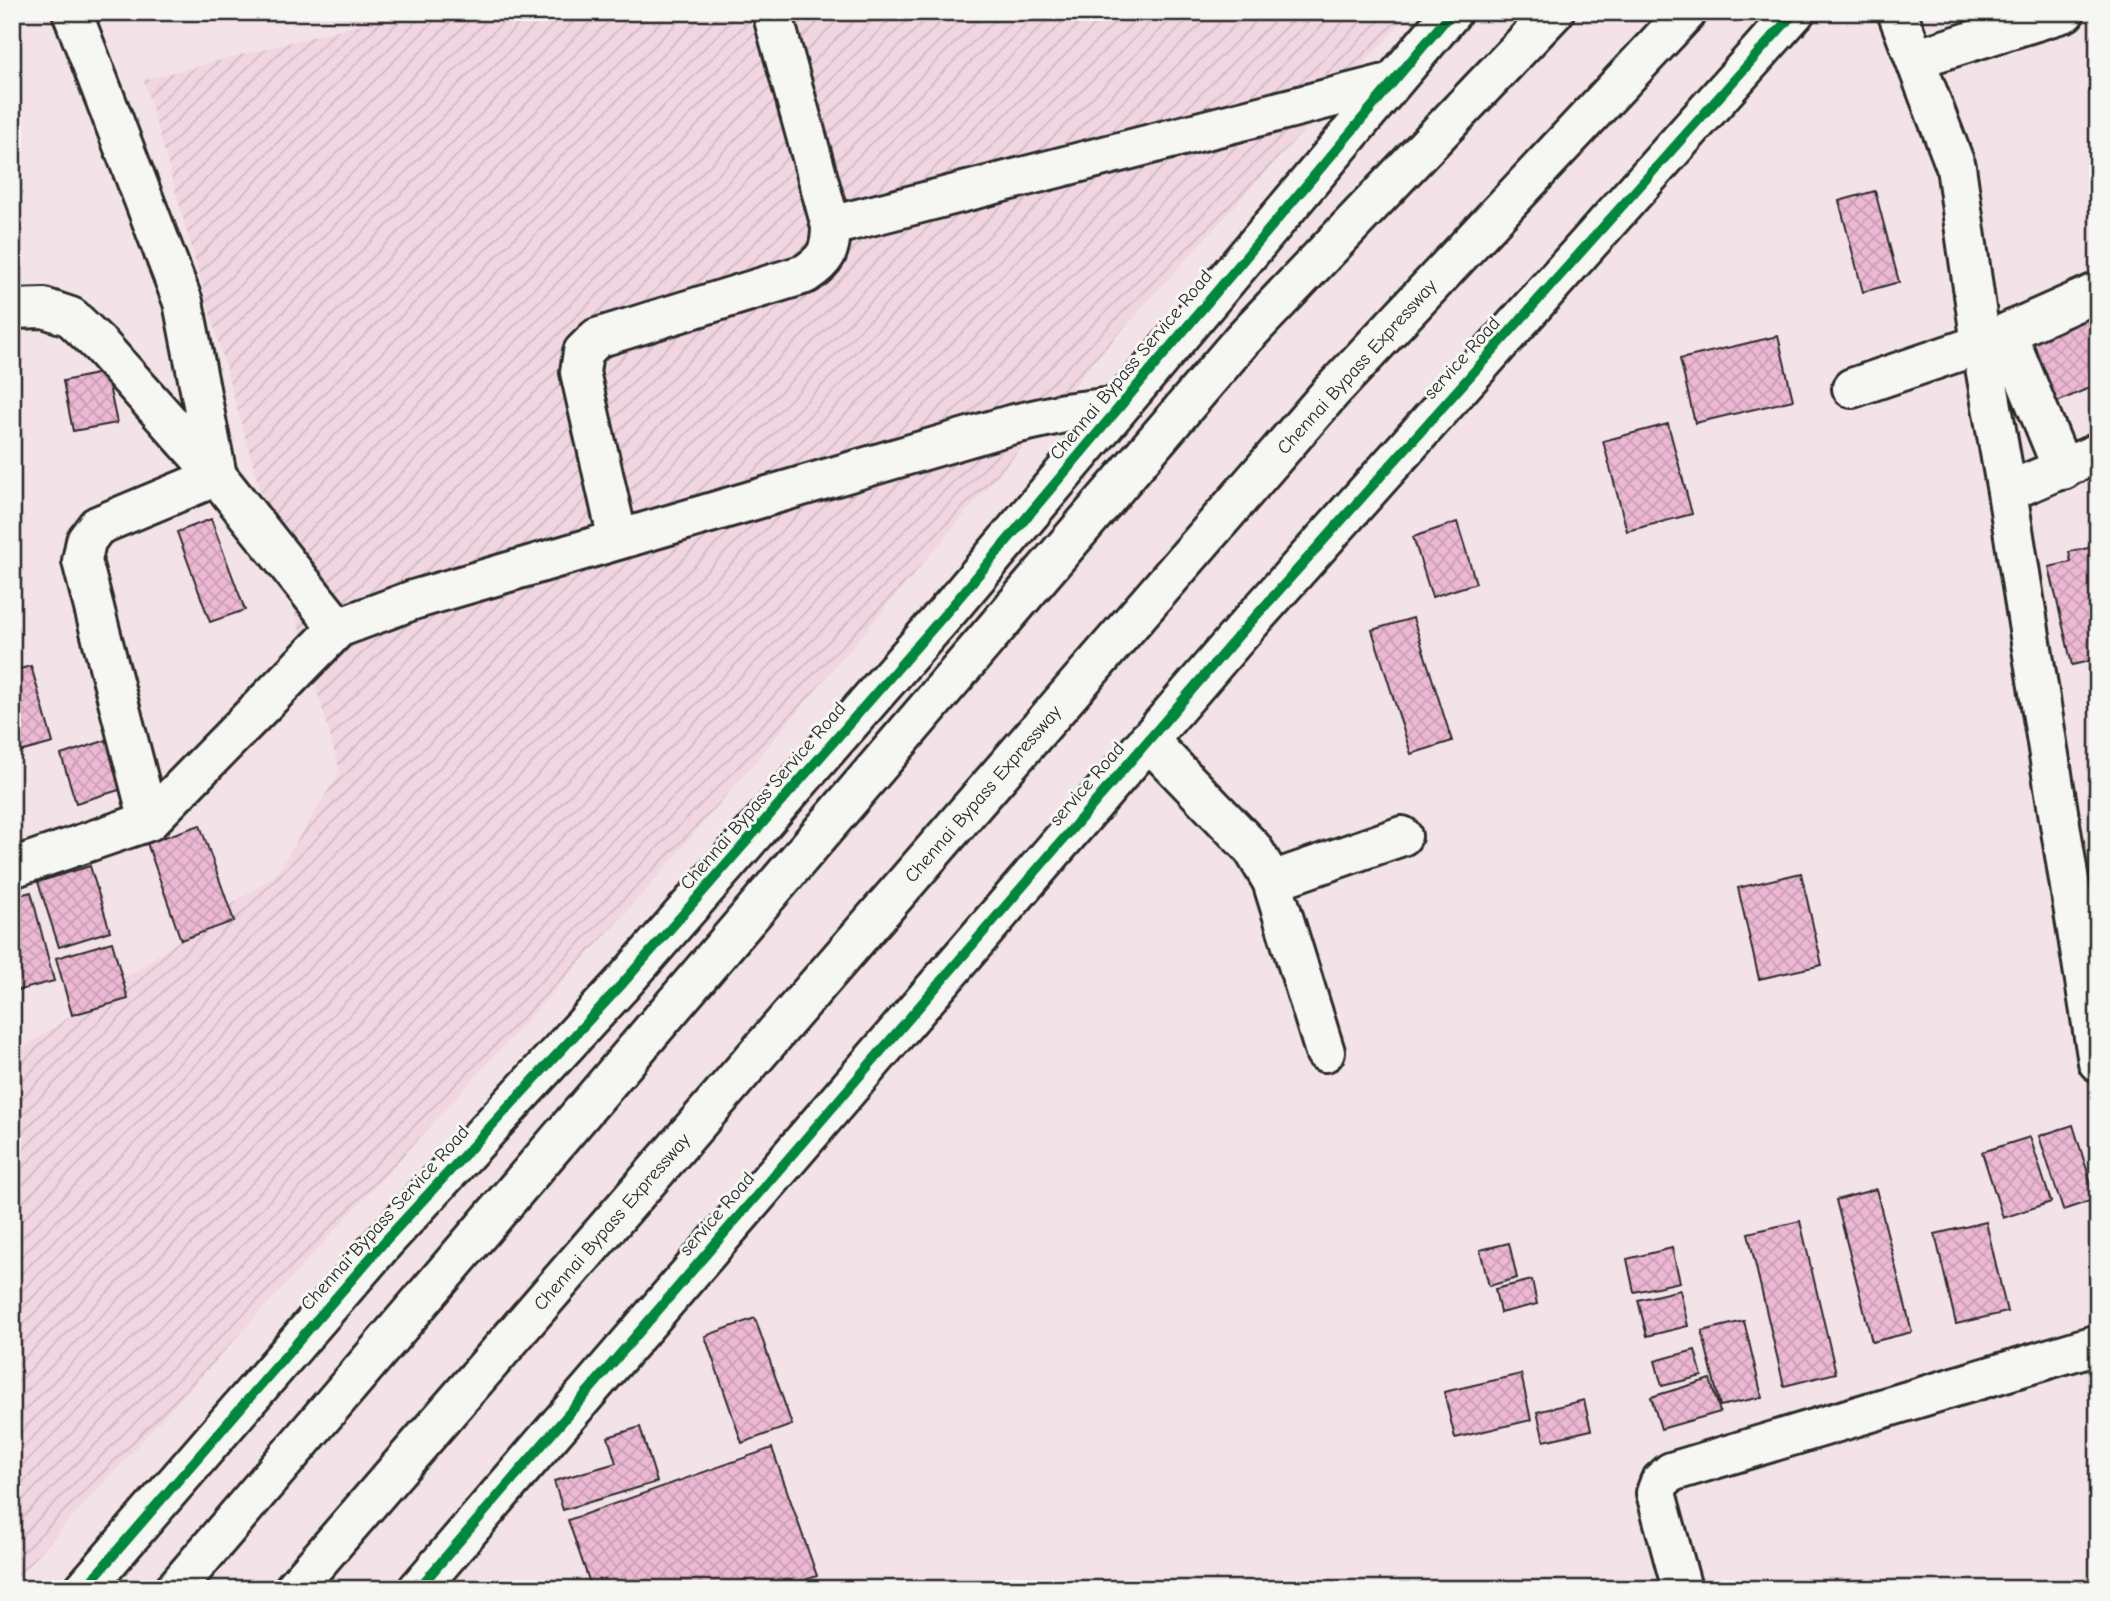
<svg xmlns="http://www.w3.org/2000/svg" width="2110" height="1601" font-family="'Comic Neue',sans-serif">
  <defs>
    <pattern id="industrial-furrows" width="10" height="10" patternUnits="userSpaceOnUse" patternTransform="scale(1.75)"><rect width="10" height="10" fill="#f1d6e2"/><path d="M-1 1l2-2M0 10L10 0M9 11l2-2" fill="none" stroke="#cfb8c2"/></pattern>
    <pattern id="building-cross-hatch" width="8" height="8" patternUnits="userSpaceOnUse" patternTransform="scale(1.75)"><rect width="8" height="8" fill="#ecb8d3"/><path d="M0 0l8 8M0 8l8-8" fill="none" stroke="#cb9eb5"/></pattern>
  </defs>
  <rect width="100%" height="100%" fill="#f3e3e9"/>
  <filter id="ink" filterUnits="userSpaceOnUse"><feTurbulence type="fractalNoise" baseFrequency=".0143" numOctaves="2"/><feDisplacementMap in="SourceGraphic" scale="14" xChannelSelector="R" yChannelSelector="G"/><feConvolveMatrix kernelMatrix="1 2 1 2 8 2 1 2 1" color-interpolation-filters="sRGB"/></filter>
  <g filter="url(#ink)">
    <path fill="url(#industrial-furrows)" d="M408,12H1411L1104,350L641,896L12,1583V1056L276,874L340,772L144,80Z"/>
    <path fill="url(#building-cross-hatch)" stroke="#2b2b2b" stroke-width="2" d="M1875,191L1899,282L1863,292L1839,201Z
      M2098,306V384L2046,407L2018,341Z
      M1778,336L1793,400L1695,423L1680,359Z
      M106,372L117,423L73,431L63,381Z
      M1668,424L1692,514L1627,531L1603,441Z
      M211,519L245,610L210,622L177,532Z
      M1457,522L1476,583L1432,597L1413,537Z
      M2098,546V659L2072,665L2049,567L2071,562L2069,552Z
      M1413,618L1452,741L1411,754L1372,630Z
      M31,666L53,743L16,753L12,739V671Z
      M113,738L129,787L76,803L61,755Z
      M200,825L234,921L181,940L147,843Z
      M90,866L110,931L59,947L38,882Z
      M1801,873L1822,965L1759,979L1738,888Z
      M31,892L54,981L12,992V897Z
      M112,942L128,999L72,1015L56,958Z
      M2073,1125L2096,1199L2063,1210L2039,1136Z
      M2030,1137L2051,1202L2003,1218L1982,1152Z
      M1876,1189L1912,1332L1872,1342L1836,1200Z
      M1800,1221L1836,1373L1784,1386L1748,1233Z
      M1986,1222L2007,1312L1956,1324L1935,1234Z
      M1509,1243L1517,1278L1489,1286L1480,1250Z
      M1672,1248L1680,1282L1634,1292L1627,1259Z
      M1532,1280L1537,1304L1500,1313L1495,1289Z
      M1680,1290L1688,1326L1647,1336L1638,1300Z
      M755,1318L792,1425L742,1443L705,1336Z
      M1744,1321L1762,1397L1720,1406L1702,1331Z
      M1695,1350L1702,1376L1662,1386L1655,1361Z
      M1521,1374L1531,1420L1455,1438L1444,1392Z
      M1710,1379L1720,1412L1661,1429L1651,1397Z
      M1584,1400L1591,1430L1544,1441L1537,1412Z
      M640,1427L657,1482L563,1510L554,1481L616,1463L608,1437Z
      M772,1448L817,1576L780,1589H592L568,1520Z"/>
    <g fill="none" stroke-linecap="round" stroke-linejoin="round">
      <g stroke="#2b2b2b" stroke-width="44">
        <path id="minor" d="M72,12L183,302L217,476L97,526L86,541L82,561L149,821
          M1897,12L1956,167L1981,344L2007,492L2098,1062
          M1915,59L2065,12
          M831,226L1393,82
          M12,309L44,308L71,317L101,346L217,476L338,628
          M2007,334L2063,470
          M1852,388L1981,344L2098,292
          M2007,492L2098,453
          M618,540L580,372L583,352L597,338L805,274C826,260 831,251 831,226L772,12
          M1148,740L1253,849L1272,881L1325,1052
          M12,868L149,821L338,628L413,600L1010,425L1064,413L1120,406
          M1272,881L1402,836
          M84,1589L385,1241L623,983L952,606L1452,12
          M418,1589L1239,635L1795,12
          M1682,1589L1656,1493L1660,1482L1671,1472L2098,1344"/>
      </g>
      <g stroke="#2b2b2b" stroke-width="44">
        <path id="highway" d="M175,1589L1241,341L1554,12
          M294,1589L1331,392L1687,12"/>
      </g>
      <use href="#minor" stroke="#f6f6f2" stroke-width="38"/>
      <use href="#highway" stroke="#f6f6f2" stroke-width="38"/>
      <g stroke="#f6f6f2" stroke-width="15">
        <path id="cycleway" d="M84,1589L385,1241L623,983L952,606L1452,12
          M418,1589L1239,635L1795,12"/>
      </g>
      <use href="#cycleway" stroke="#00873e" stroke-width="10"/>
    </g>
  </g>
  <g text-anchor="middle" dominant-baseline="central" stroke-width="6" stroke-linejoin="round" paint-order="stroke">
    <g font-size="19" fill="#2b2b2b" stroke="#f6f6f2">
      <text transform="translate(1462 358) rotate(-48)">service Road</text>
      <text transform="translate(1131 365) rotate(-50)">Chennai Bypass Service Road</text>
      <text transform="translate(1357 367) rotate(-48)">Chennai Bypass Expressway</text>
      <text transform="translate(1087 784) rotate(-49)">service Road</text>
      <text transform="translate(983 794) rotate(-49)">Chennai Bypass Expressway</text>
      <text transform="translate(763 796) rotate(-49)">Chennai Bypass Service Road</text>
      <text transform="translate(717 1214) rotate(-49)">service Road</text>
      <text transform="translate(385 1218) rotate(-48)">Chennai Bypass Service Road</text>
      <text transform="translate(612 1222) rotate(-49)">Chennai Bypass Expressway</text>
    </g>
  </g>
  <rect width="2110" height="1601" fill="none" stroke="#f6f6f2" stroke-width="42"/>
  <rect x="21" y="21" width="2068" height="1559" fill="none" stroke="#2b2b2b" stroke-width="2.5" filter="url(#ink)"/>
</svg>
